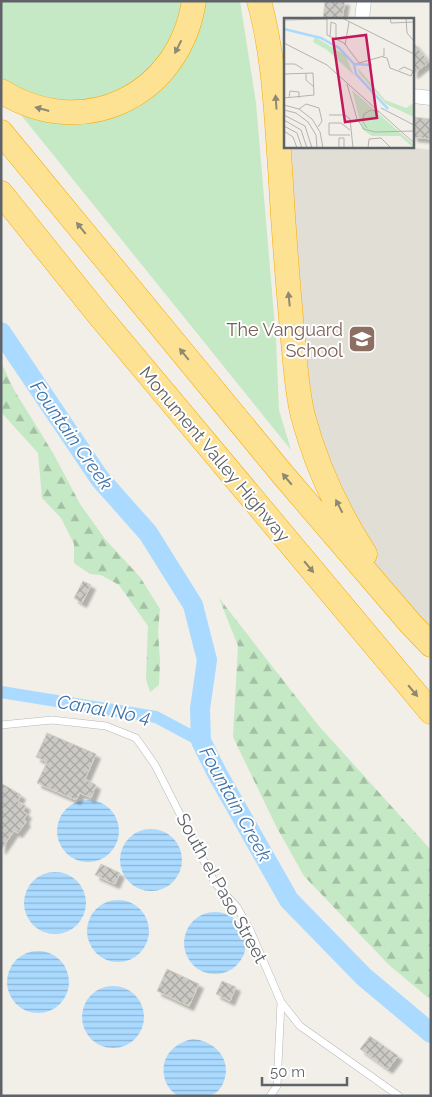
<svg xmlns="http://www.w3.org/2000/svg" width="432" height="1097" font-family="Raleway,sans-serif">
  <defs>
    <pattern id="forest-firs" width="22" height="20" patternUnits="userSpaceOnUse" patternTransform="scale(1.25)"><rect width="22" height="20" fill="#c5e8c5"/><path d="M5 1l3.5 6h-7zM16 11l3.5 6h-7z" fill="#a3c0a4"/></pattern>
    <pattern id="water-rules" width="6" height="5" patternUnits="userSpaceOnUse" patternTransform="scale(1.25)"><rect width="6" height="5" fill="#aadaff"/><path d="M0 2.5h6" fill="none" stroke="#8eb4d2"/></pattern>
    <pattern id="building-cross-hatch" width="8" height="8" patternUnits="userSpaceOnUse" patternTransform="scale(1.25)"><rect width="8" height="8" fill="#cccac5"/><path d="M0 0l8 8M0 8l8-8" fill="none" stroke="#a9a8a4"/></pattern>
    <filter id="shadow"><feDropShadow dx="4.5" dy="4.5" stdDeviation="1" flood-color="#0004"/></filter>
  </defs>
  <rect width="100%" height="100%" fill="#f1efe8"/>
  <path fill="#e1ded6" d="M286,146H401L431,150V645L353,535L303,414Z"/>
  <path fill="#c5e8c5" d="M1,1H240L256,103L276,339L279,410L291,450L1,90Z"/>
  <path fill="url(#forest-firs)" d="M1,362L14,390L53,453L80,504L105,539L140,577L160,609L158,631L160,661L159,685L150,692L146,678L148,626L119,585L101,575L90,574L74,563V544L61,518L42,498L38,453L1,412Z
    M219,598L318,725L431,850V1000L389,965L304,876L276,826L233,737L238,646Z"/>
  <path fill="url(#water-rules)" d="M57 831a31 31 0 1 1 62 0a31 31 0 1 1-62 0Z
    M120 860a31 31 0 1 1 62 0a31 31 0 1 1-62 0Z
    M24 903a31 31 0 1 1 62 0a31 31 0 1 1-62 0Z
    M87 931a31 31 0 1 1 62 0a31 31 0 1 1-62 0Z
    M184 943a31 31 0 1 1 62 0a31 31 0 1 1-62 0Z
    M7 982a31 31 0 1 1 62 0a31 31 0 1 1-62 0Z
    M82 1017a31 31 0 1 1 62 0a31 31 0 1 1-62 0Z
    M193,1039C214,1041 232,1058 224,1081C219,1094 212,1096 200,1096C193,1096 183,1097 177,1095C171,1092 167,1085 165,1080C159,1058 173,1043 193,1039Z"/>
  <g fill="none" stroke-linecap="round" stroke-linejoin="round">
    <path stroke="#aadaff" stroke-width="12" d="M1,692L156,717L201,741"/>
    <path stroke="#aadaff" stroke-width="20" d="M1,332L100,479L148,533L193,605L207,660L200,709L201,741L218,775L289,900L364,977L431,1033"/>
  </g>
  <path fill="url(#building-cross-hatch)" stroke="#d6d1c6" filter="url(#shadow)" d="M325,1H345L342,19H323Z
    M413,42L429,62L413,74Z
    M413,117L431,119V139L413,137Z
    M83,581L91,585L82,603L74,598Z
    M47,733L96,754L85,779L96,785L91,798L80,793L76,800L37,783L47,762L36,757Z
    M1,783L21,795L18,801L26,806L23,811L27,814L24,819L26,822L18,833L14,831L1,850Z
    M101,864L120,873L115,884L95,875Z
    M167,969L199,984L189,1006L157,991Z
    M222,981L236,987L230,1001L216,994Z
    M370,1036L398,1056L388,1069L360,1049Z"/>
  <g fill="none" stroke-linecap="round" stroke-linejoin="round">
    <g stroke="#b5b8bc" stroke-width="8">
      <path id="service" d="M1,725L52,720L106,726L136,738L155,765L215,883L237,907L250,930L281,1002L300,1026L399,1096
        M270,1096L277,1086L281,1002"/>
    </g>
    <g stroke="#b5b8bc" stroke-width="15">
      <path id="minor" d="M362,19L364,1
        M413,96L431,98"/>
    </g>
    <g stroke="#f9ab00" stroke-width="25">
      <path id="motorway" d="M259,1C274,55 276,111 280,167C283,221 287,275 292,329C295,358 296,388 303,416C316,465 338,512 365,554
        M1,91C83,142 179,97 194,1
        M1,132L284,476L410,623L431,645
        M1,193L98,314L431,712"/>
    </g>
    <use href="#service" stroke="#fff" stroke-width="7"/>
    <use href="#minor" stroke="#fff" stroke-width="14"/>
    <use href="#motorway" stroke="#fde293" stroke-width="24"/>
  </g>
  <defs><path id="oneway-solid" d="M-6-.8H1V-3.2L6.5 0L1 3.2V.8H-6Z" transform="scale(1.25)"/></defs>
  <g fill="#8e8975">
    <use href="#oneway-solid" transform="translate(178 47) rotate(117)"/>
    <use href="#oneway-solid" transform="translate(276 102) rotate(-94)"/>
    <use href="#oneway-solid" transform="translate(42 109) rotate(-165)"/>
    <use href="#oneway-solid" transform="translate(81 228) rotate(-129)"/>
    <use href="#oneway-solid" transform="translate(289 299) rotate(-96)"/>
    <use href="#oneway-solid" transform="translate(184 354) rotate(-129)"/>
    <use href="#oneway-solid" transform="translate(287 479) rotate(-130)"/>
    <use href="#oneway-solid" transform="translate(339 506) rotate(-117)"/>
    <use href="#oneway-solid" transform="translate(309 567) rotate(50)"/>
    <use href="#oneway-solid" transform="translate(413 691) rotate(50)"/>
  </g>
  <defs>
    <g id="school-square" transform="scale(1.4375)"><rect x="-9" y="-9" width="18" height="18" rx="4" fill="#8d6e63" stroke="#fff"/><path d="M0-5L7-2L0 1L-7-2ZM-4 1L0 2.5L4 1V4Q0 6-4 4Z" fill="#fff"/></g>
  </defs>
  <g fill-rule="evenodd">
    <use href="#school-square" x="362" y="339"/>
  </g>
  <g text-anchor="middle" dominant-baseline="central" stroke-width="4" stroke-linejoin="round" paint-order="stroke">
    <g font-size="18" fill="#785e54" stroke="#fff" text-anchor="end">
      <text x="343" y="329">The Vanguard<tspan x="343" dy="21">School</tspan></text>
    </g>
    <g font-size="18" fill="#5f6368" stroke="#fff">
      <text transform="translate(215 454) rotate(50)">Monument Valley Highway</text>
      <text transform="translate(222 888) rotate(61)">South el Paso Street</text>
    </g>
    <g font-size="19" font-style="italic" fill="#4174aa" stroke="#fff">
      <text transform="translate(72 435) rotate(55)">Fountain Creek</text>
      <text transform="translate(104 709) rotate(10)">Canal No 4</text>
      <text transform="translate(236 804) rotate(61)">Fountain Creek</text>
    </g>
  </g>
  <g transform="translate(284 18)">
    <rect width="130" height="130" fill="#f1efe8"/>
    <path d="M68,72L130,127V130L116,118H88L78,111Z" fill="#c5e8c5"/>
    <path d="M31,19L61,37L70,57L43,32L29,24ZM74,50L101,82L122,90L130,85V56V99L102,86L75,55Z" fill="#c5e8c5"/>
    <path fill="none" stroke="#aadaff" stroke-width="2.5" d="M0,11L37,20L55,30L70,46L72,56L104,91M70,46L88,47"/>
    <path fill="none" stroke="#b3b3b1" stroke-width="1" d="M43,0V17L60,25L75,45L100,38V30M58,0L130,36M106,0L107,5L130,4M122,0L123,15L130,23M0,2L43,1M46,18L47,4L52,6V21M0,25L43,47L130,125M61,27L65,4M99,39L103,40L106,50L127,58L129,53L120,49L115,52M0,46H11L19,51M22,55V62L30,69M0,56L29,55L30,77L0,80M63,66L73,101L80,111L91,114L130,113M5,80L6,73L15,74V80M0,87L15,91L28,101L36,114L39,130M97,90L130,107M15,91L22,86L35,90L38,103L34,109M0,92L12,95L24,104L32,117L33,130M0,97L21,108L28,130M45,97H61L66,101L69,130M0,102L17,112L23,130M0,108L13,115L18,130M83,110L79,104L80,96L87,92L95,94M66,112L57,105H45V117H66M0,113L9,119L13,130M55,130V120H60V130M84,130L85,121L97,120L107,130"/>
    <path fill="#c2185b" fill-opacity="0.15" stroke="#c2185b" stroke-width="2.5" d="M82,17L93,100L61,104L49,21Z"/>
    <rect width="130" height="130" fill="none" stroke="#5f6368" stroke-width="2.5"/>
  </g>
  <rect width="432" height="1097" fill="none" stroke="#5f6368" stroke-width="5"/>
  <path d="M262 1077v8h85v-8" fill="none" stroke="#5f6368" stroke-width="2.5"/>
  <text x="270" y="1077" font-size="15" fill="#5f6368" stroke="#ffffff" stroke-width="4" paint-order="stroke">50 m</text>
</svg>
